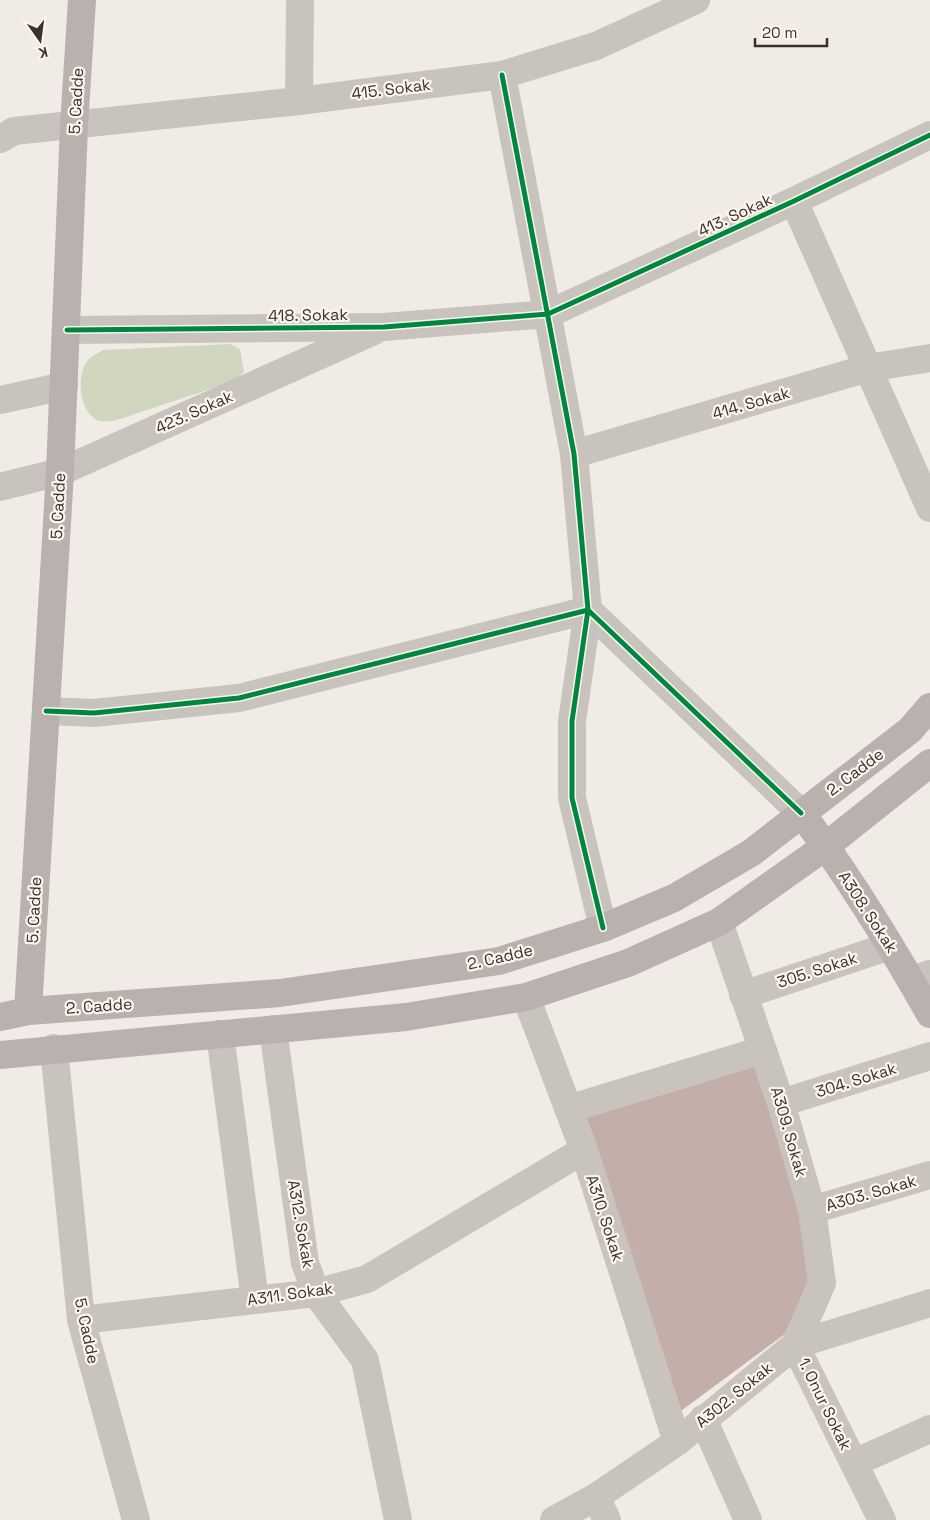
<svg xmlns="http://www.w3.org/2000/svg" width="930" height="1520" font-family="'Space Grotesk',sans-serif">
  <rect width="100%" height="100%" fill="#f0ebe5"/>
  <path fill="#d1d6bf" d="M230,344L240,349L244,372L237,380L114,421C109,421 103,422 99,421C79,412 76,378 87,361C90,357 98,353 103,350Z"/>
  <path fill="#c3afa7" d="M763,1050L812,1210L808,1317L670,1419L568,1109Z"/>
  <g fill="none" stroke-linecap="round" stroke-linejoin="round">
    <path stroke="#c9c3be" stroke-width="28" d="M502,75L574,454L588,610L572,721V798L603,928
      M299,101L300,0
      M0,139L14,131L299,101L502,75L596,46L696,0
      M794,201L930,508
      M67,330L384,327L548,314L794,201L930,135
      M0,400L64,386
      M574,454L868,368L930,358
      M0,487L60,472L374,331
      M46,711L94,713L239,698L588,610L801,813
      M719,922L781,1103L812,1210L822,1283L795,1345L882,1520
      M911,981L930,974
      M743,995L890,946
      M526,997L584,1150L677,1442
      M273,1029L305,1263L316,1293L365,1360L398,1520
      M220,1034L255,1300
      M54,1048L81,1320L136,1520
      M781,1103L930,1056
      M568,1109L763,1050
      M812,1210L930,1175
      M81,1320L316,1293L367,1279L584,1150
      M703,1419L748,1520
      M854,1463L930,1429
      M596,1497L607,1520
      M554,1520L596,1497L677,1442L795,1345L930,1303"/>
    <path stroke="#b8b1ad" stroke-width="28" d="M801,813C849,876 891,945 930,1014
      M28,1011L60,472L74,126L82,0
      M0,1017L28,1011L280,993L499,961L603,928L674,898L751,853L910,730L930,707
      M0,1055L406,1017L526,997L628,963L719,922L826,846L930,763"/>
    <g stroke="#fbf5ee" stroke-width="8">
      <path id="cycleway" d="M502,75L574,454L588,610L572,721V798L603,928
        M67,330L384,327L548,314L794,201L930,135
        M46,711L94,713L239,698L588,610L801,813"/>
    </g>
    <use href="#cycleway" stroke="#00873e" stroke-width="5"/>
  </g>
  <g text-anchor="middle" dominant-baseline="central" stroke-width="4.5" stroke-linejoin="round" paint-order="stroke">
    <g font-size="16" fill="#3b302b" stroke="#fbf5ee">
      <text transform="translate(391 89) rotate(-7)">415. Sokak</text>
      <text transform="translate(76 101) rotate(-87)">5. Cadde</text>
      <text transform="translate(735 215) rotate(-25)">413. Sokak</text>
      <text transform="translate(308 315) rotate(-1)">418. Sokak</text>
      <text transform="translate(751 403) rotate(-16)">414. Sokak</text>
      <text transform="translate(194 412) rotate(-24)">423. Sokak</text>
      <text transform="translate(58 506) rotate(-87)">5. Cadde</text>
      <text transform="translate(855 772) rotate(-37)">2. Cadde</text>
      <text transform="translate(34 910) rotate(-87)">5. Cadde</text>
      <text transform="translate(868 912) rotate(57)">A308. Sokak</text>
      <text transform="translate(500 957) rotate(-13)">2. Cadde</text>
      <text transform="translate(817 970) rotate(-18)">305. Sokak</text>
      <text transform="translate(99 1006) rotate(-4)">2. Cadde</text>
      <text transform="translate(856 1080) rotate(-17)">304. Sokak</text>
      <text transform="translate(789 1132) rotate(74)">A309. Sokak</text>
      <text transform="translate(871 1193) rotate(-16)">A303. Sokak</text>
      <text transform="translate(605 1218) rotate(72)">A310. Sokak</text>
      <text transform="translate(301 1224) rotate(80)">A312. Sokak</text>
      <text transform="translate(290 1294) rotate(-8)">A311. Sokak</text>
      <text transform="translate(87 1331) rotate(78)">5. Cadde</text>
      <text transform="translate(734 1395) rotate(-39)">A302. Sokak</text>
      <text transform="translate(825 1404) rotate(64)">1. Onur Sokak</text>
    </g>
  </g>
  <g transform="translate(40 40) rotate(166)" stroke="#fbf5ee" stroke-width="4" paint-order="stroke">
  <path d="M0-4L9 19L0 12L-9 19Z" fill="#3b302b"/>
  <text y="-8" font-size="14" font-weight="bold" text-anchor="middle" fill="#3b302b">K</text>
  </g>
  <path d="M755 38v8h72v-8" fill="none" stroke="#3b302b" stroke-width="2.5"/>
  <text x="762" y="38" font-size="15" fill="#3b302b" stroke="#fbf5ee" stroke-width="4" paint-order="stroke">20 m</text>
</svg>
